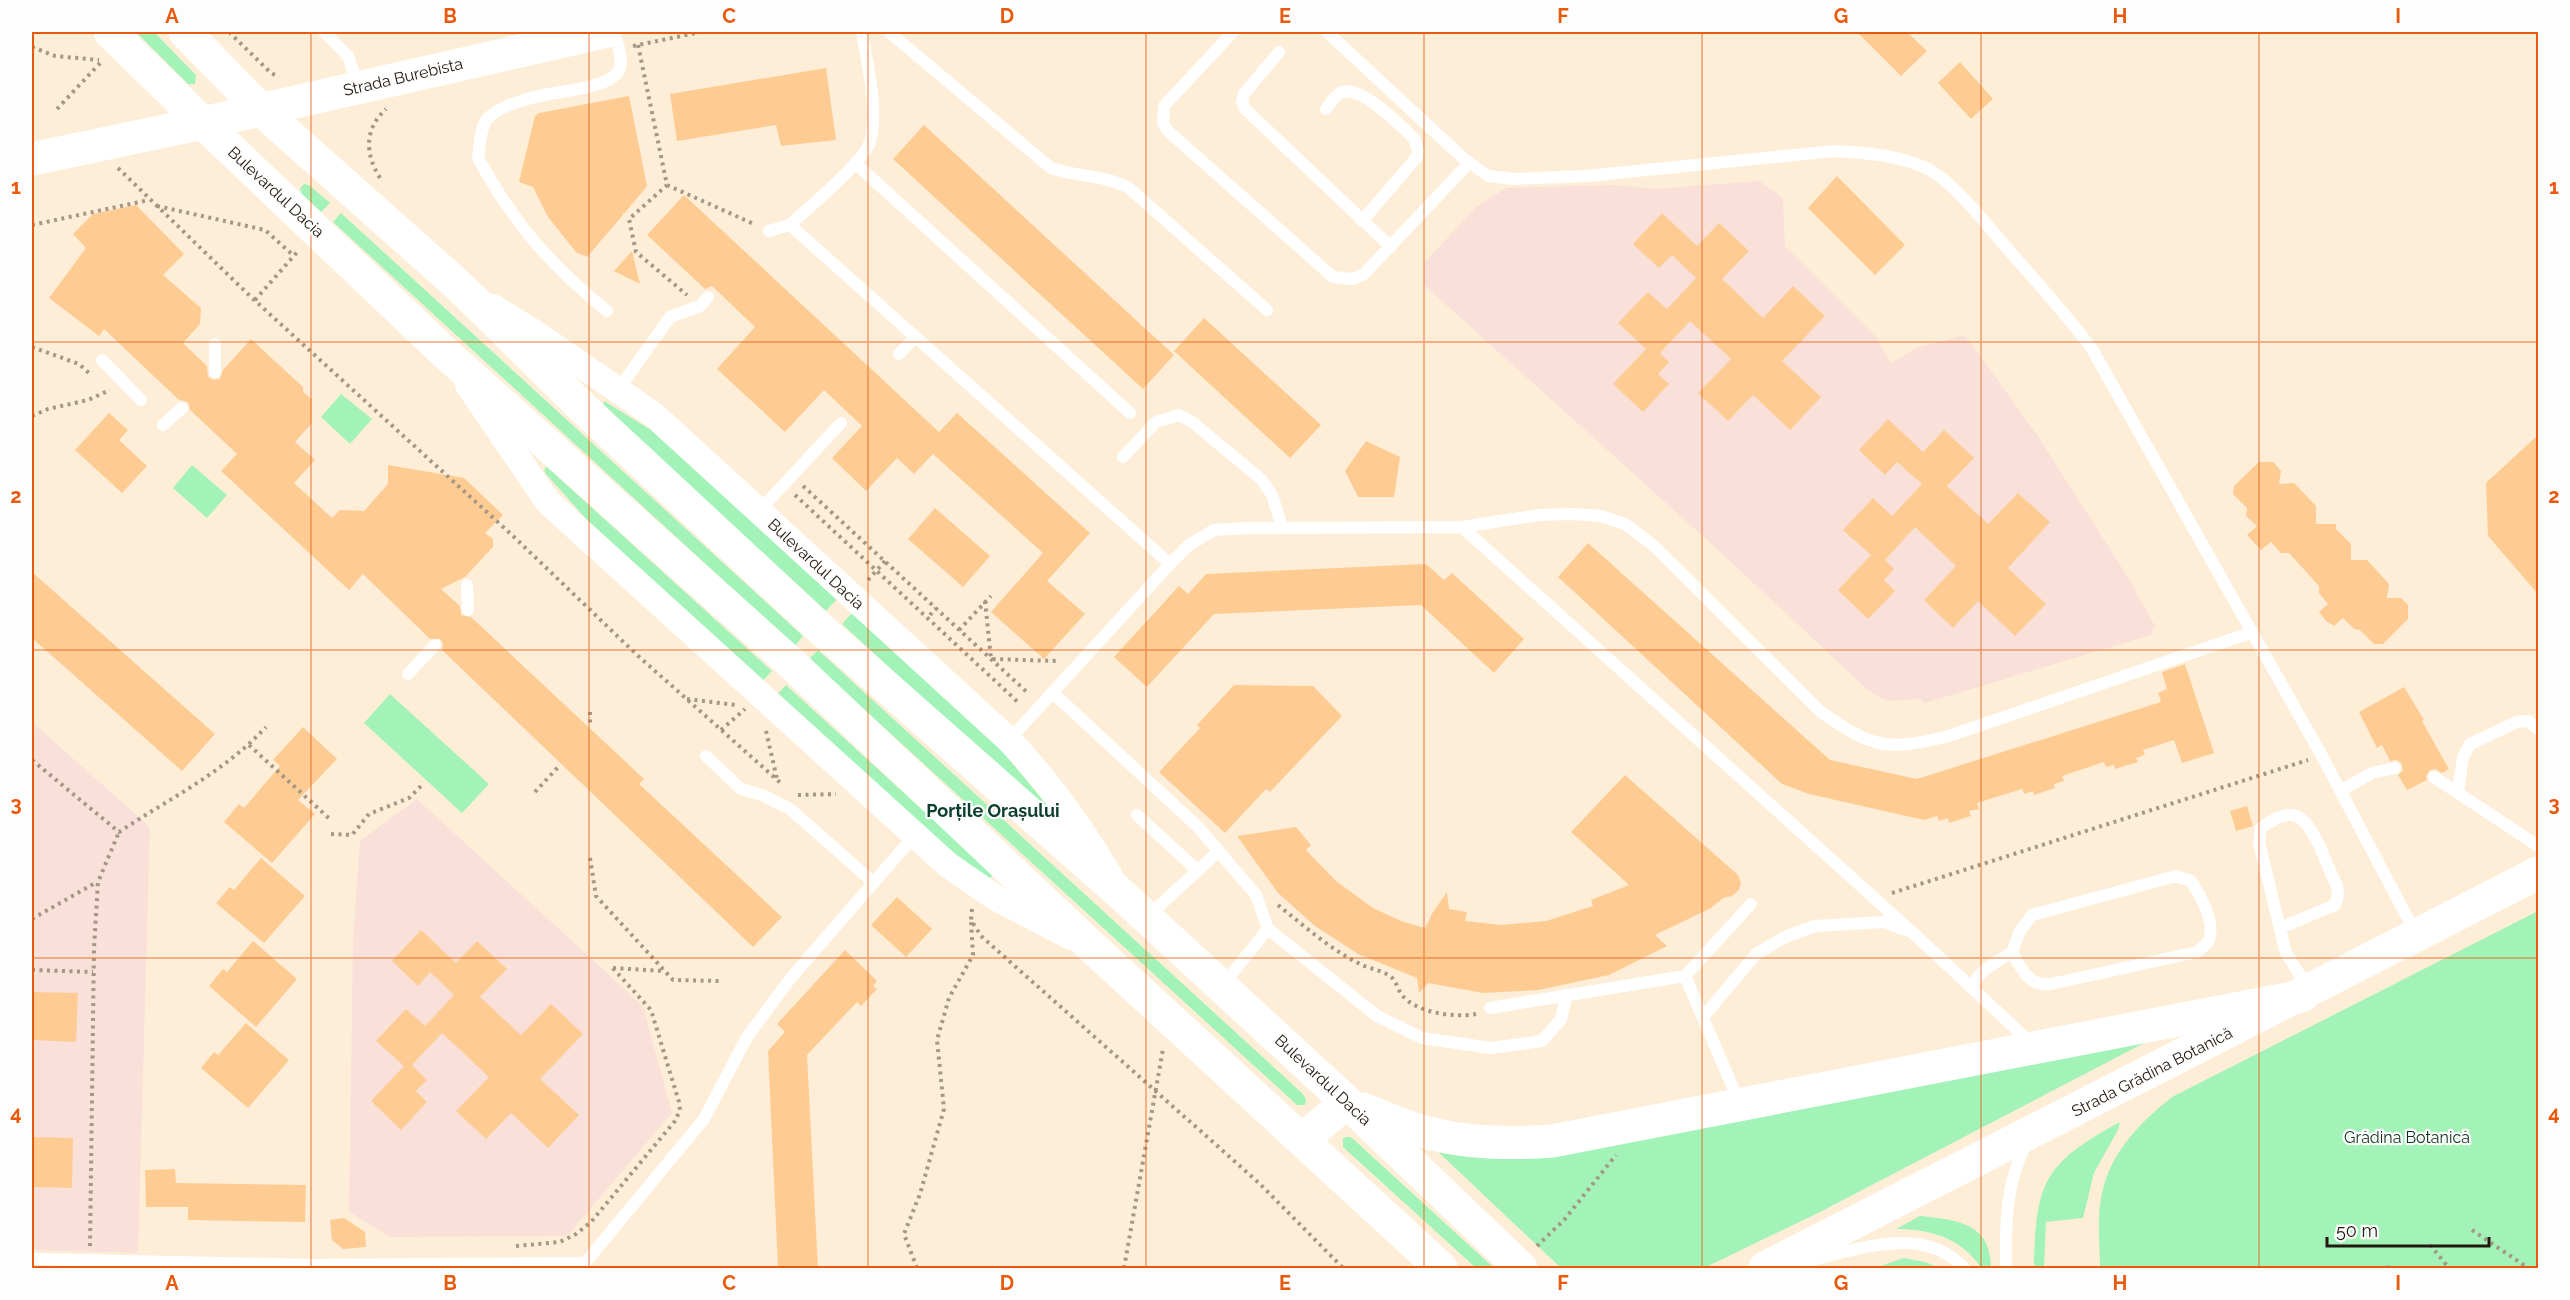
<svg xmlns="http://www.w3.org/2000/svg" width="2570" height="1300" font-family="Raleway,sans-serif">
  <rect width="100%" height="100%" fill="#feeed8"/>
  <path fill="#f9e0d8" d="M1759,181L1783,198L1785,246L1876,337L1891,363L1916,348L1965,335L2037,435L2126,574L2155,626L2151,635L1925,703L1920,699L1888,701L1879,697L1868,690L1717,549L1424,285V263L1476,207L1506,188L1614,185L1655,189Z
    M32,722L150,827L138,1253L32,1250Z
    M417,799L643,1006L672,1113L567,1236L390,1237L349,1212L353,940L360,841Z"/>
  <path fill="#a3f3b9" d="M141,32H154L196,75L195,84H188L138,34Z
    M304,184L309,185L330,203L321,212L302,194L300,188Z
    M341,213L803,636L795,646L333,222Z
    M341,394L372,419L350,444L321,417Z
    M604,401L651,430L837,599L826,611L603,406Z
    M192,465L227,495L207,518L173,488Z
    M547,467L772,671L761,683L587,520L546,474L544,470Z
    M852,613L1003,752L1047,805V808H1042L842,624Z
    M818,650L1302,1093L1306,1099L1305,1105H1297L809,659Z
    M786,685L985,867L992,875L991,878H988L926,833L776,696Z
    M390,694L489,784L462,813L364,723Z
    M2538,911V1268H2100C2100,1243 2096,1214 2103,1189C2113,1149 2141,1122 2172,1097Z
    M2148,1041L1820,1212L1704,1268H1561L1435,1149Z
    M2120,1122L2118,1130L2094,1173L2083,1218L2046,1222L2044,1268H2034C2036,1182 2043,1164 2120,1122Z
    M1348,1137H1351L1494,1268H1476L1343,1147V1138Z
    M1920,1216C1956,1220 1991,1222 1991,1268H1981C1962,1238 1930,1229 1896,1229Z
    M1904,1258L1925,1262L1941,1268H1875Z"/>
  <path fill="#fecc93" d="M1857,32H1907L1927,51L1901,76Z
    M1960,62L1993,99L1971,119L1938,83Z
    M826,68L836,140L781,146L776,125L677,141L670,94Z
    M629,96L647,186L624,214L622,212L623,215L587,257L576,252L548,217L533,187L519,182L535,116L539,113Z
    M924,125L1174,355L1143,389L893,159Z
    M1837,176L1905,245L1875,275L1808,208Z
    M684,195L939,432L957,413L1090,533L1047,581L1085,614L1044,659L991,612L1043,553L933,454L914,474L897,458L866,491L832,458L862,426L824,390L785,432L717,369L755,327L712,286L705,289L647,235Z
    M136,205L184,254L163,275L201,308L200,324L183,343L207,366L208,377L214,380L220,379L223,370L251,339L303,387V392L312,399V423L295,442L315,460L294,483L332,518L340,510L364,511L388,484V465L464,478L503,515L485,533L493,539V547L465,577L441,589L460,606L461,615L471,617L644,779L639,784L782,917L753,947L442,650L443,643L440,639H430L363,574L349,590L221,471L237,454L190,410L188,402L179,400L104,329L99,336L49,298L86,248L73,234L93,214Z
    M1662,213L1697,246L1719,223L1749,251L1722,279L1763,318L1793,286L1825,316L1782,361L1821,397L1790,430L1753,395L1728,421L1698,393L1731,359L1690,321L1660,353L1669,362L1658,374L1669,384L1643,412L1613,384L1646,349L1618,323L1648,292L1667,309L1696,278L1672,255L1659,268L1633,244Z
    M632,251L640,284L614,271Z
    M1204,318L1321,425L1290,458L1174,351Z
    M109,413L128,430L119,440L147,466L122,493L75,450Z
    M1888,419L1923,452L1944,430L1974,458L1947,486L1988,524L2018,493L2050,522L2008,568L2046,604L2015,636L1978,601L1953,628L1924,600L1956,566L1915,527L1885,560L1894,569L1884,580L1895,591L1868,619L1838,590L1871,555L1843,530L1873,498L1892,516L1922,484L1897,462L1885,475L1859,450Z
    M2538,435V594L2488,536L2486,483Z
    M1366,441L1400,457L1394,497H1358L1345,471Z
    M2259,462H2273L2281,471L2279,484L2294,483L2316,506V524H2336V529L2351,544V560H2367L2389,584L2387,598H2401L2408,605V619L2383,644H2374L2360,630L2354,629L2343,618L2334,626L2326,621L2319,612L2328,604L2319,593V586L2289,553H2281L2271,542L2261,550L2247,535L2257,526L2246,516L2247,508L2233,494L2234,486Z
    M935,508L990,556L963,587L908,539Z
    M1588,543L1830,760L1917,779L2161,702L2158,693L2167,689L2162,672L2185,664L2214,753L2182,763L2174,740L2143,750L2145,755L2136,758L2138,762L2115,769L2114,765L2106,767L2104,762L2062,776L2064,781L2054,784L2055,788L2034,795L2033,791L2024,794L2022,789L1977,803L1979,809L1969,811L1971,816L1949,823L1948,818L1939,821L1937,816L1924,820L1809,794L1782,784L1558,577Z
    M1426,564L1444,580L1452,573L1524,639L1494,673L1421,605L1214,614L1147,687L1114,657L1179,586L1188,594L1206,574Z
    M32,572L215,734L182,771L32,638Z
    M1234,685L1313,686L1342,716L1270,792L1266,789L1225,833L1159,772L1200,728L1197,725Z
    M2404,687L2424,720L2422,721L2449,769L2442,773L2435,769L2430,770L2426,776L2427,780L2407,790L2398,775L2403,770L2401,763L2397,760L2390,761L2382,745L2377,748L2359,712Z
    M303,727L337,759L298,800L315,814L272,863L224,822L239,804L244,808L280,766L273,760Z
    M1625,775L1738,875L1741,883L1739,890L1732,896L1723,898L1711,908L1655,935L1667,946L1609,975L1538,990L1483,993L1428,983L1419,993L1417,978L1358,954L1315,926L1278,893L1237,836L1296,827L1311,845L1306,850L1336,881L1373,908L1401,921L1425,928L1433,912L1447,892L1449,909L1467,912L1465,921L1501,925L1546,921L1593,906L1591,900L1629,885L1571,832Z
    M2247,806L2253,826L2236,831L2230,811Z
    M261,858L305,896L264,943L216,903L230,887L234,890Z
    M897,897L932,929L906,957L871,925Z
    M421,930L456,963L477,941L507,969L480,997L521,1035L551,1004L583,1034L540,1079L579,1115L548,1148L511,1113L486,1139L456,1111L489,1077L442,1033L412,1065L427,1080L416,1091L427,1102L401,1130L371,1101L404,1066L376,1041L406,1009L425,1026L454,995L430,972L418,986L392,961Z
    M253,941L297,979L256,1027L209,986L223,969L227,972Z
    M845,950L877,981L873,986L877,989L861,1006L857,1002L807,1055L818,1269H778L768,1051L785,1032L777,1024Z
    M32,992L78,993L76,1042L32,1040Z
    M246,1023L289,1060L248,1108L201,1068L214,1052L218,1055Z
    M32,1137L73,1138L72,1188L32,1187Z
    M175,1169L176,1183L306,1185L305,1222L188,1220V1207H146L145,1170Z
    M344,1218L365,1232L366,1247L343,1249L332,1240L330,1220Z"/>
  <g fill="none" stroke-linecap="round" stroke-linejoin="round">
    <path stroke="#a49786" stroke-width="4" stroke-dasharray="3 4.5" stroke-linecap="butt" d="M229,32L271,73L279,77
      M638,45L667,185L629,219L636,252L687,295
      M633,46L701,32
      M32,47L55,56L99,60
      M57,109L102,61
      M118,168L251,297L512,535L636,654L783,785
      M380,178C365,154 364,129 386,109
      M667,185L756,225
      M157,206L265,230L294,256
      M32,225L149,200
      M255,300L299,250
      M32,347L79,364L89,373
      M32,416L48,409L88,400L110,390
      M803,486L1029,694
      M795,495L1020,704
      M868,580L885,561
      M985,601L991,659L1058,661
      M930,615L936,608
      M959,630L991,596
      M687,699L736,705
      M590,712V726
      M721,730L745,709
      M766,731L777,779
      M249,745L332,821
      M32,760L119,832C170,798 223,773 266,727
      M535,792L560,765
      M798,795L836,794
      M331,834L352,835L369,814L409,798L421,786
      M590,858L596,896L673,980L719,981
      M1892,893L2308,760
      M1278,905C1304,926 1330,949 1360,964C1370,969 1381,970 1390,976C1397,981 1397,989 1402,995C1416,1013 1455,1018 1476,1014
      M972,909L971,920L981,936L1259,1183L1343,1268
      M32,919L97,882
      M613,968L664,971
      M32,970L93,972
      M2472,1230L2528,1268
      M2430,1245L2449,1268
      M90,1246L94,948L98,882L119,832
      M516,1246L560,1242L576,1234L591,1222L675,1121L680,1110L679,1102L651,1010L610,965
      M1537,1246L1564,1220L1616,1155
      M2387,1266L2388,1268
      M917,1268L904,1234L920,1194L944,1109L937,1040L949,998L973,955L971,921
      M1124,1268L1163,1049"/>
    <path stroke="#fff" stroke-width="12" d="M324,32L348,56L358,86
      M862,32C867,63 879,111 870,142C864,162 807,209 790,225L1170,564
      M889,32L1051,168C1077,177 1105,175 1129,188L1267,310
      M1233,32L1164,106L1163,123L1169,132L1333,277L1353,279L1364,274L1469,163
      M1327,32L1463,158L1488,176L1514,179L1587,176L1834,151C1867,153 1899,155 1928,169C1953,182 1982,219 2000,240C2031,276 2064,311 2092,349L2322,756L2416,934
      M1279,52L1244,94L1242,102L1245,109L1391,247
      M1326,109C1330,103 1335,95 1342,92C1362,85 1400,126 1414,138L1418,151L1417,157L1362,221
      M855,163L1130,413
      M769,231L790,225
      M607,311C550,265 513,222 478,158C480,146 480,126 488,118C499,107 524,99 539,96C557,91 613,89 620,68C623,57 617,42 614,32
      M215,344V372
      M899,354L915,337
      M102,360L141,400
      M618,390L670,317L700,306L708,297
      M163,425L182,408
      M1123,457L1156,422L1179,415L1191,421L1262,480L1272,495L1282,527
      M759,511L841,423
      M1462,527L1912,932
      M467,585L468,610
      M408,674L435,645
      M1052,692L1198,827L1256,895L1268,929
      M1009,740L1170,564L1189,545L1214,530L1248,528L1462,527L1539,515L1573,514L1601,516L1625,524L1653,545L1821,712C1874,749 1887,751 1949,736L2253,632
      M706,756L741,789L762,795L790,809L874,883
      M2434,777L2538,846
      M2340,791L2372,773L2395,768
      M2458,792L2463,757L2470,744L2517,722L2528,721L2538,729
      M1137,815L1197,870
      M1147,917L1219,851
      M2280,928L2335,905L2338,895L2337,886C2331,873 2325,860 2320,847C2304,814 2293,804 2261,828L2259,843L2286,953L2308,988
      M1685,976L1740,1104
      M1222,986L1268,929L1377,1016L1422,1038L1491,1048L1542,1041L1561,1019L1567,995
      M1971,986L1984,970L2012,952L2019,933L2032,915L2176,876L2191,881C2200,895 2217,924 2208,942C2206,945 2200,949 2197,952L2051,984C2027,986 2023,970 2012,952
      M1490,1008L1685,976L1751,904
      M1704,1016L1756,954L1785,937L1815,926L1884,922L1912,932L2032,1044
      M32,1259L315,1265L585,1263L704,1119L747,1037L790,979L914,836
      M1807,1261C1858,1250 1923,1223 1964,1268
      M2006,1268C2005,1224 2006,1182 2027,1142"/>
    <path stroke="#fff" stroke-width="26" d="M493,307L532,331L654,415L1009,740C1049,782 1081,827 1110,876
      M468,385L548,502L948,865L996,898L1071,937"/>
    <path stroke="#fff" stroke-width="33" d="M32,159L203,123L604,32"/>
    <path stroke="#fff" stroke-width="33" d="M110,32L203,123L443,351L792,664L1094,949L1441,1268
      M185,32L261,110L460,287L582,407L823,631L1122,895L1347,1102L1521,1268
      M1363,1109C1386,1118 1409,1129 1433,1134C1472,1144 1512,1144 1552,1141L2302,996
      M1303,1139L1347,1102
      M1765,1268L2538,873"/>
  </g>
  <path fill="none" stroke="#e8590c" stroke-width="1.5" stroke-opacity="0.55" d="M311,32V1268M589,32V1268M868,32V1268M1146,32V1268M1424,32V1268M1702,32V1268M1981,32V1268M2259,32V1268M32,342H2538M32,650H2538M32,958H2538"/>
  <g text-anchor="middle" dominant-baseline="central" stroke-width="4.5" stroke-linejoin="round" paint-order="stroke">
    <g font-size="16" fill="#221a10" stroke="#fdfdfd">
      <text transform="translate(403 77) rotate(-13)">Strada Burebista</text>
      <text transform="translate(276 192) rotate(43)">Bulevardul Dacia</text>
      <text transform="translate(816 564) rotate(43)">Bulevardul Dacia</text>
      <text transform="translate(2152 1072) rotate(-27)">Strada Grădina Botanică</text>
      <text transform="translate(1323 1080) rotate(43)">Bulevardul Dacia</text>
    </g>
    <g font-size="16" fill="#0e321b" stroke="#fdfdfd">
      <text x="2407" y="1137">Grădina Botanică</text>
    </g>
    <g font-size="18" font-weight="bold" fill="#0b3e2e" stroke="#fdfdfd">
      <text x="993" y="810">Porțile Orașului</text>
    </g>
  </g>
  <rect width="2570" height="1300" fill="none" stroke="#fdfdfd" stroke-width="66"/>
  <path d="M2327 1237v9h162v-9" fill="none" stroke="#221a10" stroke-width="3"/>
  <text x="2336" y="1237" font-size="18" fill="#221a10" stroke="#fdfdfd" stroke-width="4.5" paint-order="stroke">50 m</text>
  <rect x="33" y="33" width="2504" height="1234" fill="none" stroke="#e8590c" stroke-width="2"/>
  <g font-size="20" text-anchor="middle" font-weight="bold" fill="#e8590c">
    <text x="172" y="23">A</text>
    <text x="450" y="23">B</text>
    <text x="729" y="23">C</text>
    <text x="1007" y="23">D</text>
    <text x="1285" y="23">E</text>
    <text x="1563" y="23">F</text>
    <text x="1841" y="23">G</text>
    <text x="2120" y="23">H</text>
    <text x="2398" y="23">I</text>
    <text x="16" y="194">1</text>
    <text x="2554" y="194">1</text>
    <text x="16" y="503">2</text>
    <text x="2554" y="503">2</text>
    <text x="16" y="811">3</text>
    <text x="2554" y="811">3</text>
    <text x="16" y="1120">4</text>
    <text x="2554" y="1120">4</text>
    <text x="172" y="1290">A</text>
    <text x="450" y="1290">B</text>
    <text x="729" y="1290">C</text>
    <text x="1007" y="1290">D</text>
    <text x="1285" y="1290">E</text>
    <text x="1563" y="1290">F</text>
    <text x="1841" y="1290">G</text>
    <text x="2120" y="1290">H</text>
    <text x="2398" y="1290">I</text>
  </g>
</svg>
